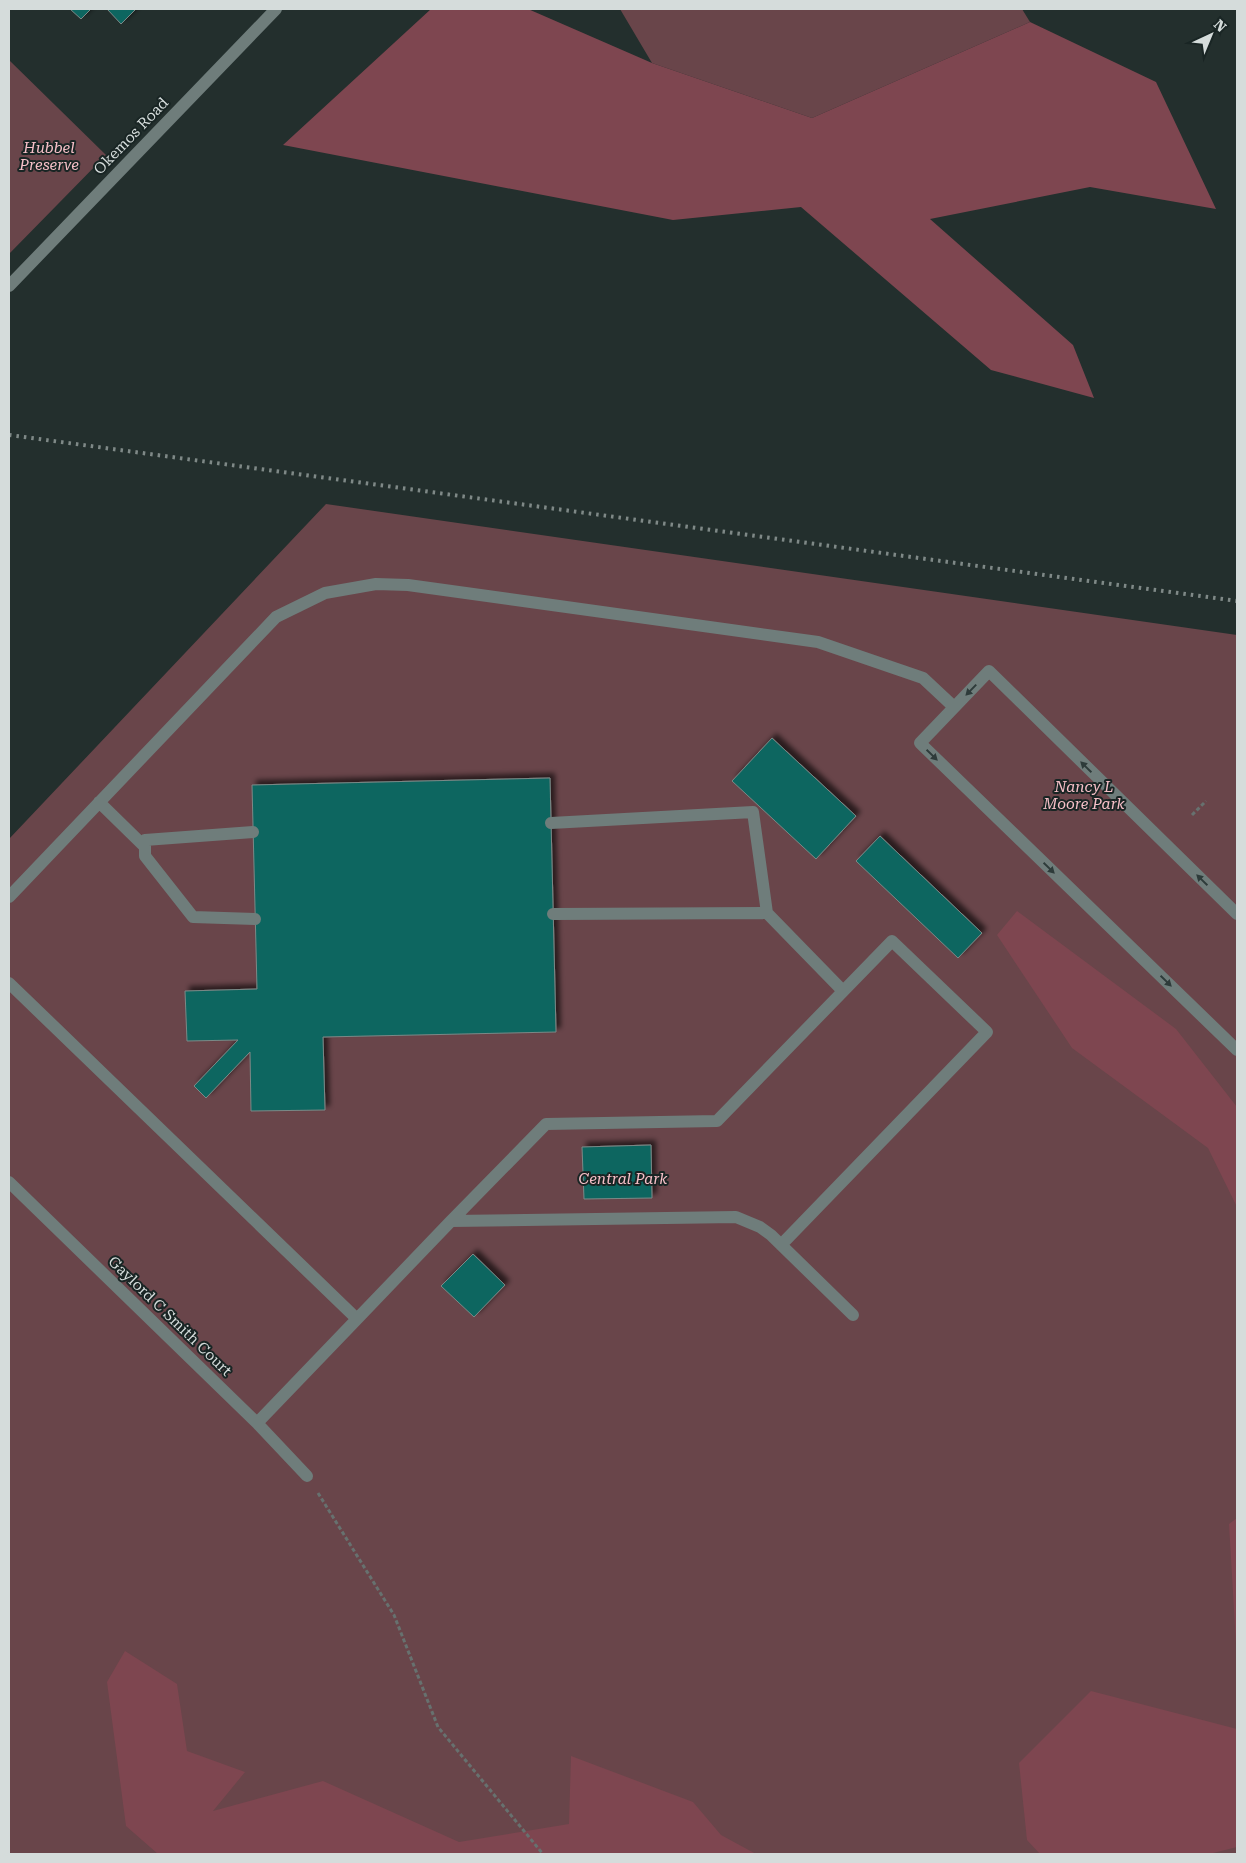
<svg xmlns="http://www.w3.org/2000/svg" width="1246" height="1863" font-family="'Roboto Serif',serif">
  <defs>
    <filter id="shadow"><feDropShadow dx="4.5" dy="-4.5" stdDeviation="2.5" flood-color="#0009"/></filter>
  </defs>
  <rect width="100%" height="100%" fill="#232f2d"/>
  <path fill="#69454a" d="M620,9H1022L1030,22L812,118L652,63Z
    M9,60L106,155L9,254Z
    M326,504L1237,635V1854H9V839Z"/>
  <path fill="#7e4650" d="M431,9H528L652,63L812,118L1030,22L1156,82L1216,209L1090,187L930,219L1073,345L1094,398L991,370L801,207L673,220L283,145Z
    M1017,911L1176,1029L1237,1107V1207L1208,1148L1072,1048L997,935Z
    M1237,1518V1661L1229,1524Z
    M125,1651L177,1684L187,1751L245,1772L213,1811L323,1781L459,1842L569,1824L571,1756L693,1802L721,1835L756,1854H158L126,1826L107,1682Z
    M1091,1691L1237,1729V1847L1209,1854H1040L1027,1840L1019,1763Z"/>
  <path fill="#0e6660" stroke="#7b8987" filter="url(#shadow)" d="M70,9H91L81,19Z
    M107,9H136L121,24Z
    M772,738L856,816L816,859L732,781Z
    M550,778L556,1032L323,1037L325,1110L251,1111L250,1052L206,1098L194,1086L238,1040L187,1041L185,991L257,989L252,785Z
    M880,836L982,933L958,958L856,861Z
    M651,1145L652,1198L584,1199L582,1147Z
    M473,1254L505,1285L474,1317L441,1286Z"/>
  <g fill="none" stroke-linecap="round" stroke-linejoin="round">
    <path stroke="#67716f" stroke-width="3" stroke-dasharray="4 2.5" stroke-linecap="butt" d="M1192,815L1206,801
      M318,1493L394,1615L438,1727L543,1854"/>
    <path stroke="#6f7d7b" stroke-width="12" d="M9,286L276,9
      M99,802L145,847
      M551,823L753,812L767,913L553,914
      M253,832L145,840V856L193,917L255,919
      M9,897L276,617L325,593L376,584L408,585L818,642L923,678L954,707
      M767,913L843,991
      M1237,914L989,671L920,743L1237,1050
      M9,983L357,1319L257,1423
      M9,1182L257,1423L307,1476
      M451,1221L546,1124L717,1121L892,941L987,1032L781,1245
      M357,1319L451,1221L736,1217L760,1227L771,1235L853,1315"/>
    <path stroke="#7f8987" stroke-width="4" stroke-dasharray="2.5 5" stroke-linecap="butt" d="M9,435L1237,601"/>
  </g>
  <defs><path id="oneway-solid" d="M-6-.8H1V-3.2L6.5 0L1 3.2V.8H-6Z" transform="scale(1.25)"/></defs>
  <g fill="#2e3b3a">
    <use href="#oneway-solid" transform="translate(971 690) rotate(134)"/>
    <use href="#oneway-solid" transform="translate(932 755) rotate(44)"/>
    <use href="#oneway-solid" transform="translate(1086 767) rotate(-136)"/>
    <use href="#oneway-solid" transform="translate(1049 868) rotate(44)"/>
    <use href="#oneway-solid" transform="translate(1202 880) rotate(-136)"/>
    <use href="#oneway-solid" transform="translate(1166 981) rotate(44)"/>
  </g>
  <g text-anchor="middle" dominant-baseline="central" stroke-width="4" stroke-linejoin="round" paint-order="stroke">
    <g font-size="15" fill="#d5dcdb" stroke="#192524">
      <text transform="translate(131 136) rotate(-46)">Okemos Road</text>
      <text transform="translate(170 1316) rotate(44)">Gaylord C Smith Court</text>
    </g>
    <g font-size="15" font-style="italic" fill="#f7c0c8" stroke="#192524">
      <text x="49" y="148">Hubbel<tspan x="49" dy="17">Preserve</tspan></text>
      <text x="1084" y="787">Nancy L<tspan x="1084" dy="17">Moore Park</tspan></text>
      <text x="623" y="1179">Central Park</text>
    </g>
  </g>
  <rect width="1246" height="1863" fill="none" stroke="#d5dcdb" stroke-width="20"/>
  <g transform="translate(1211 35) rotate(44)" stroke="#192524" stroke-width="4" paint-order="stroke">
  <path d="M0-4L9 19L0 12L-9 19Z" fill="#d5dcdb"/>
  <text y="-8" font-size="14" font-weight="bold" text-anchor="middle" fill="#d5dcdb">N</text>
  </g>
</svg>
